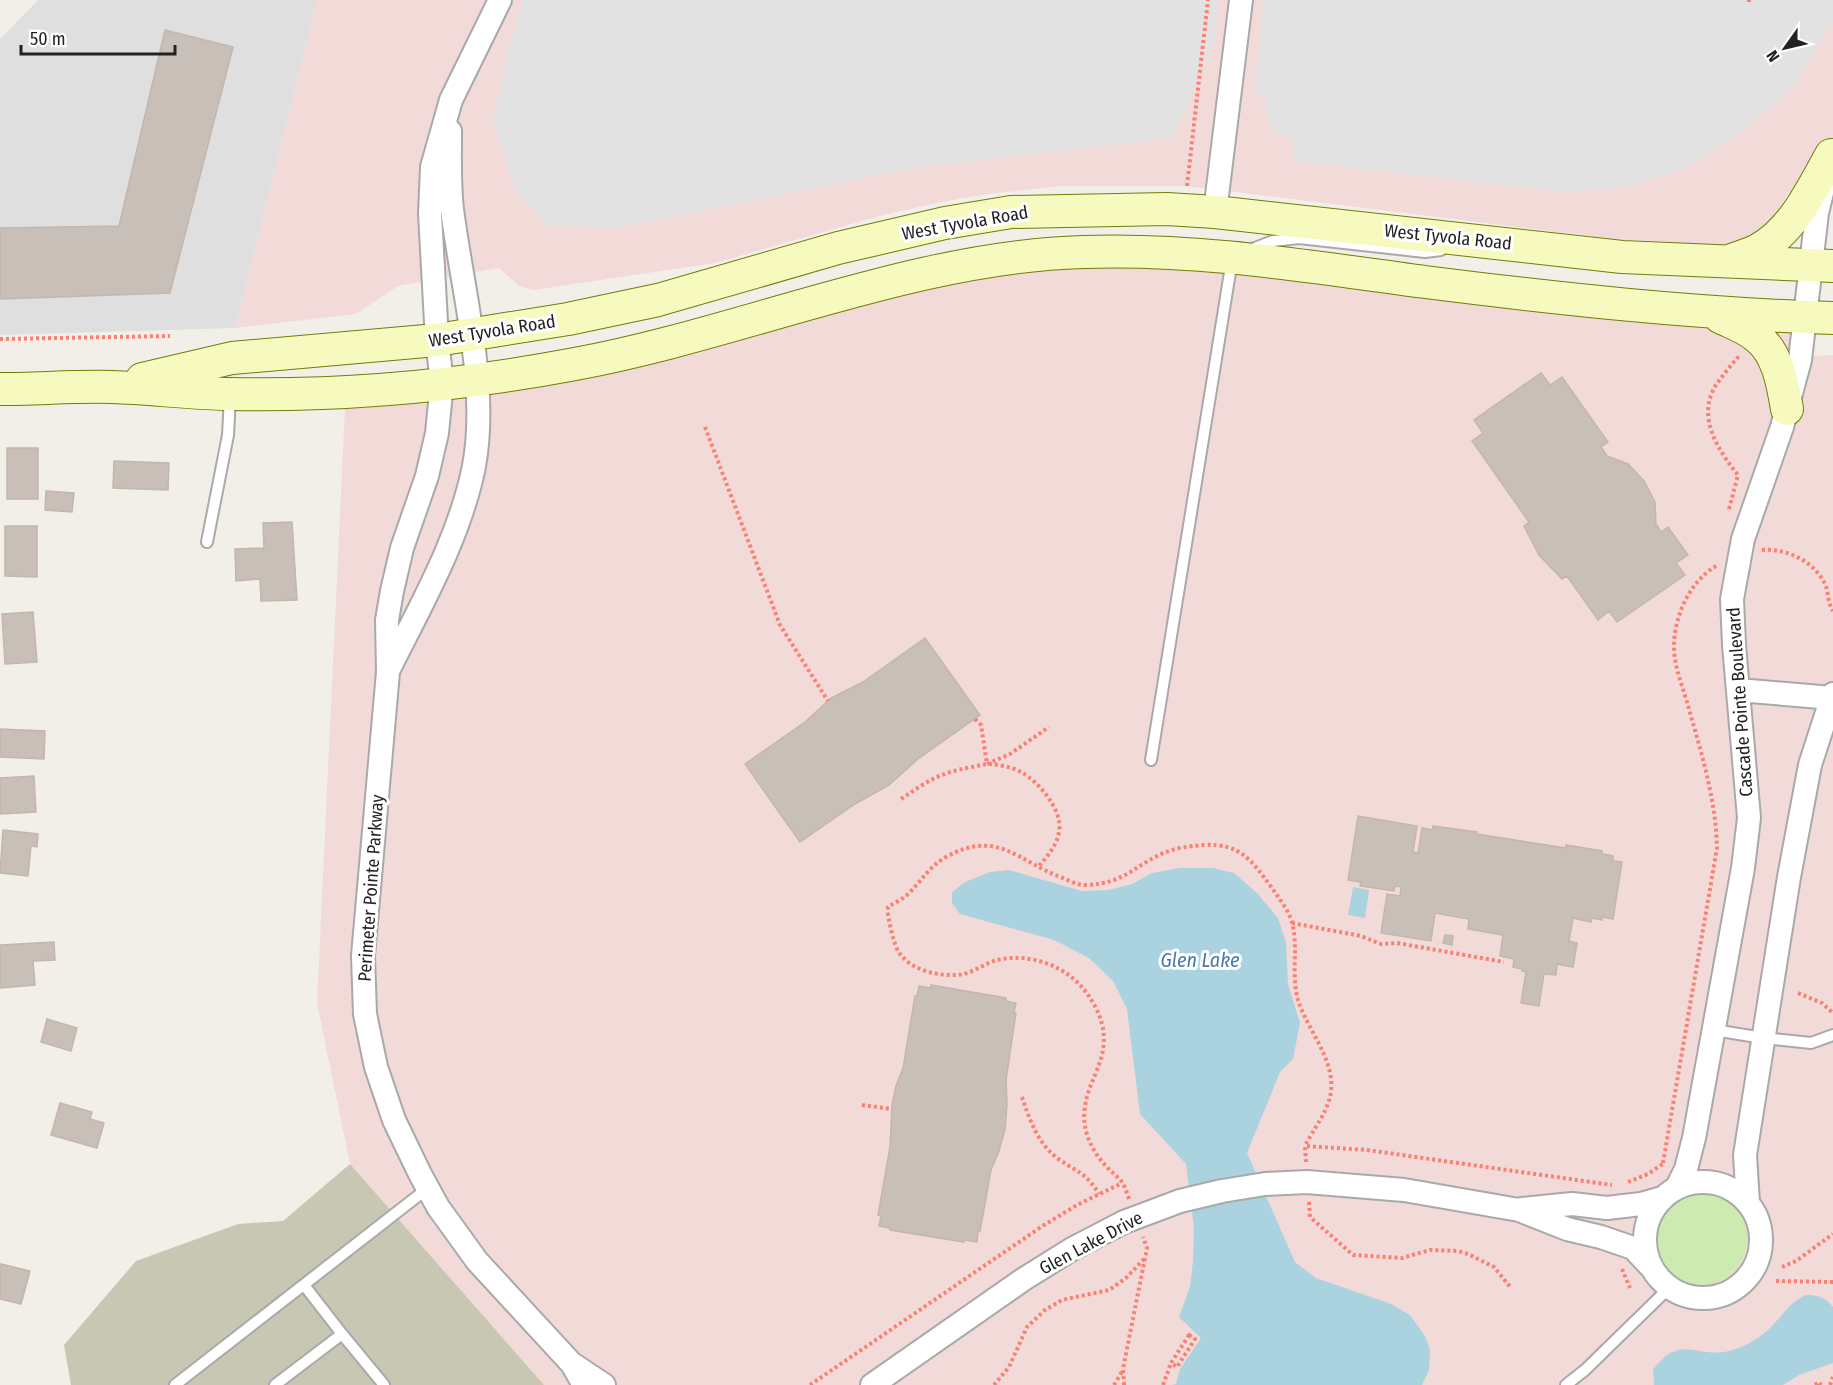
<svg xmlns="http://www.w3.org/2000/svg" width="1833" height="1385" font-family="'Fira Sans Condensed',sans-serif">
  <rect width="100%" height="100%" fill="#f2efe9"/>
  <path fill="#e0dfdf" d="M38,0H317L235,328L0,335V39Z"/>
  <path fill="#f2dad9" d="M317,0H1833V198L1788,193L1782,204L1771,219L1753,235L1735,243L1721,245L1615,239L1187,186H1061L988,194L941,202L879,216L715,263L533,290L519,286L499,268L398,286L356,314L235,328Z
    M1168,261L1797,328L1796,357L1833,355V1385H544L350,1164L317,1003L345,407L985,272Z"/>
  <path fill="#c7c7b4" d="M350,1164L544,1385H71L64,1345L136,1261L238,1224L283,1221Z"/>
  <path fill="#cdebb0" d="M1655 1239a46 46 0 1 1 92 0a46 46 0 1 1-92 0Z"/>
  <path fill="#e2e2e2" d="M523,0H1218L1215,41L1172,138L917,167L616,228L547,225L515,190L493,120L507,55Z
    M1263,0H1833V23L1792,89L1739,134L1681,170L1623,188L1565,192L1293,161L1294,144L1275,131L1270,123L1266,113L1265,97L1254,95Z"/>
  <path fill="#aad3df" d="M1180,868H1213L1234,873L1258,894L1278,918L1286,943L1288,984L1300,1023L1293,1059L1280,1072L1247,1153L1295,1262L1316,1278L1391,1304L1410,1315L1425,1336L1430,1350L1429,1370L1422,1385H1172L1176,1384L1180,1369L1201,1338L1179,1317L1190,1287L1193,1260L1194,1229L1186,1164L1140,1114L1127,1009L1113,981L1089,958L1054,940L960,914L952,903V892L965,882L990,872L1009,870L1082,891L1109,890L1132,884L1152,873Z
    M1353,887L1369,890L1365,918L1348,915Z
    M1806,1295C1818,1295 1825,1297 1833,1307V1363L1799,1375L1783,1385H1654L1653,1370C1681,1331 1697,1361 1733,1350C1746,1346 1758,1339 1769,1329C1782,1317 1789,1302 1806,1295Z"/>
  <path fill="#c7bfb8" stroke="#c4b6ab" stroke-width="1.5" d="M165,30L233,47L170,293L0,299V228L119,226Z
    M1541,373L1550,385L1562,377L1608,442L1601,447L1607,456L1628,464L1644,481L1655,502L1656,524L1661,532L1668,527L1688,555L1676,563L1685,575L1617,622L1609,611L1598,620L1567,576L1562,579L1539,555L1524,526L1529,522L1472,441L1483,433L1474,420Z
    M7,448H38V499H7Z
    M114,461L169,463L168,490L113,488Z
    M46,491L74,493L72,512L45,510Z
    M292,522L297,600L261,601L260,579L236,581L235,549L264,548L263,523Z
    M5,526H37V577L5,576Z
    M33,612L37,662L5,664L2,614Z
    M925,638L980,715L918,759L889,785L855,804L800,842L745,764L805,722L831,698L863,682Z
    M0,729L45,731L44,759L0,757Z
    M34,776L36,812L0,814V778Z
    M1358,816L1417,826L1413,852L1418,853L1422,828L1432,830L1433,826L1477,832V834L1566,848V845L1602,851V854L1613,856V861L1622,862L1613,919L1602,917V920L1592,918L1591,922L1573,918L1569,941L1577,943L1573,967L1557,964L1556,975L1544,974L1539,1006L1521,1003L1526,972L1522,971V969L1513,967L1514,959L1500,956L1503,935L1468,929L1469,919L1435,913L1431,941L1381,933L1387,894L1400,896L1401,887L1395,886L1394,891L1360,886L1361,882L1348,880Z
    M3,830L38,834L37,847L31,846L28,876L0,873Z
    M1445,935L1453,936L1452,945L1443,943Z
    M54,942L55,960L33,961L35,985L0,988V945Z
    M931,985L1006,998V1001L1016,1003L1014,1013H1016L1006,1080L1007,1104L1005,1129L999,1151L991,1170L980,1231H978L977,1242L964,1240V1242L890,1230V1228L879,1226L881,1216L878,1215L890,1147L892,1105L896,1086L903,1068L915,996H917L919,986L931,988Z
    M47,1019L77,1028L71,1051L41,1042Z
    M60,1103L92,1112L90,1119L104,1123L97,1148L51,1135Z
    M1,1264L30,1271L21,1304L0,1299Z"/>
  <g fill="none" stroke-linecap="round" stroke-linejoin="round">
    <g stroke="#a9a9a9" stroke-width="14">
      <path id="service" d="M1250,250L1273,241L1299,238L1425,252L1441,250
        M207,542L228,435L230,397
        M1151,760L1232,260
        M1714,1030L1763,1038L1811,1043L1833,1035
        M304,1285L342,1334
        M175,1385L428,1188
        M275,1385L342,1334L384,1385
        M1566,1385L1585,1370L1669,1288"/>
    </g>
    <g stroke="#a9a9a9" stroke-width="26">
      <path id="minor" d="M500,0L451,100L432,167L430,214L437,340L442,383L437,433L427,476L402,548L392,591L387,620L388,672L363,956L365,1014L376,1067L394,1120L420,1174L438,1207L477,1261L572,1364L584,1385
        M1215,212L1241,0
        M390,667C422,603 460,537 474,466C489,386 462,289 452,209C449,183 450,157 450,131
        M1738,690L1832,698
        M1645 1240a58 58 0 1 1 116 0a58 58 0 1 1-116 0Z
        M1677,1187L1686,1169L1694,1138L1743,868L1749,818L1734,645L1732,599L1743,539L1782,427L1800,360L1817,213L1825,180
        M1748,1203L1745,1155L1789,877L1810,765L1833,694
        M1522,1209L1572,1204L1607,1208L1641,1204L1662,1198
        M574,1365L604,1385
        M872,1385L1024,1279L1072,1249L1124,1222L1180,1201L1222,1191L1265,1184L1307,1182L1404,1190L1519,1210L1567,1229L1601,1237L1633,1248L1650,1266"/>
    </g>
    <g stroke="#707d05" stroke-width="34">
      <path id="secondary" d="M1732,260C1740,257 1750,254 1758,250C1793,231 1812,189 1831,155
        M1720,317C1732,323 1747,328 1757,337C1778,353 1783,385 1787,409
        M142,379L232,358L437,340L568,319L658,300L838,248L945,223L1011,212L1167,209L1215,212L1622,257L1833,266
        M0,389C37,389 75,386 112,387C152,388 192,394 232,394C345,396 464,385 575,364C743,333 912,257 1083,252C1198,248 1312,267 1425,282C1560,299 1697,314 1833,318"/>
    </g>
    <path stroke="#fa8072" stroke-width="4" stroke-dasharray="3 3" stroke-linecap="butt" d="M1749,2V0
      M1187,186L1208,0
      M0,339L170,336
      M705,427L780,625L828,701
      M1729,509L1738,475C1718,450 1696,417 1716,385C1723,375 1731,365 1739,356
      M1762,550C1786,548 1814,561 1825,584C1829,592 1827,602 1833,611
      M975,719L981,725L987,764L1010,754L1049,727
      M901,799C928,781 938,773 972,767C978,766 984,764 990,764C1000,765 1012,767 1021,772C1039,782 1063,810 1059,832C1057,845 1047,857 1038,867
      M1292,923L1361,936L1381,944L1397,943L1504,962
      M1798,993L1822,1003L1833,1013
      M1022,1097C1030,1121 1039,1146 1060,1160C1079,1173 1086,1173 1099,1194
      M862,1105L891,1109
      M1306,1162L1305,1146L1367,1150L1612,1185
      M1663,1163L1717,848C1716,801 1702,755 1689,709C1684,690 1674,667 1674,647C1674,616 1690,580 1718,565
      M1628,1182L1648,1174L1664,1163
      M1129,1199C1127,1193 1125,1187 1122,1182C1117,1176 1111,1172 1106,1166C1096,1156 1087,1140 1085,1126C1078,1081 1121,1059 1096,1008C1087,991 1076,978 1059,969C1041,959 1018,955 997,960C986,963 975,971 964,974C942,978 910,971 898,951C894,943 892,934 890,925C889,919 887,913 888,907C895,902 904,899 910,892C922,880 930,866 946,857C998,828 1018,862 1063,878C1070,881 1077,885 1085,885C1128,884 1137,861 1172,850C1182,847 1193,846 1203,845C1241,843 1251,860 1272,888C1280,900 1291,913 1293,927C1298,951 1291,975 1298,1000C1308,1032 1338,1062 1330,1097C1326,1114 1313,1130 1305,1146
      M1309,1202L1310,1217L1353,1255L1402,1258L1430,1250L1458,1251L1468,1254L1494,1267L1511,1288
      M1782,1267L1796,1261L1833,1234
      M1622,1269L1630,1288
      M1776,1281L1833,1282
      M1189,1335L1195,1339L1177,1367L1171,1363Z
      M810,1385L1041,1227L1077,1205L1122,1183
      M994,1385L1009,1367L1027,1327L1045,1310L1062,1300L1109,1290L1126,1278L1145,1258
      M1114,1385L1123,1370
      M1124,1385L1123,1369L1147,1248L1143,1237
      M1163,1385L1171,1363
      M1815,1385L1819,1382L1821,1385
      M1830,1385L1833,1377"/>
    <use href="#service" stroke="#fff" stroke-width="10"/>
    <use href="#minor" stroke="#fff" stroke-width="22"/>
    <use href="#secondary" stroke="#f7fabf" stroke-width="32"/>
  </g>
  <g text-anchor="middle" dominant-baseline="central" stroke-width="6" stroke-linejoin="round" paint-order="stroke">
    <g font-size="18" fill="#222" stroke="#fff">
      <text transform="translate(965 223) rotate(-10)">West Tyvola Road</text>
      <text transform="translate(1448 237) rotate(6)">West Tyvola Road</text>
      <text transform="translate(492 331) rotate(-9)">West Tyvola Road</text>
      <text transform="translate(1740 702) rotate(-94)">Cascade Pointe Boulevard</text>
      <text transform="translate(371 888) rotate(-86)">Perimeter Pointe Parkway</text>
      <text transform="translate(1091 1243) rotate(-28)">Glen Lake Drive</text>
    </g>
    <g font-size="20" font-style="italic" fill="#4a7aab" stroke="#fff">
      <text x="1200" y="960">Glen Lake</text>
    </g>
  </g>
  <g transform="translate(1785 48) rotate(236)" stroke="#ffffff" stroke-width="4.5" paint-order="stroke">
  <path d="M0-4.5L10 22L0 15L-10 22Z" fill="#222222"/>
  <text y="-9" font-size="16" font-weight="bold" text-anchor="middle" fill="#222222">N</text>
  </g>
  <path d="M21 45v9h154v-9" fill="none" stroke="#222222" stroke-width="3"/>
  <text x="30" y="45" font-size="18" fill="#222222" stroke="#ffffff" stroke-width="4.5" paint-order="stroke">50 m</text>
</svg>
